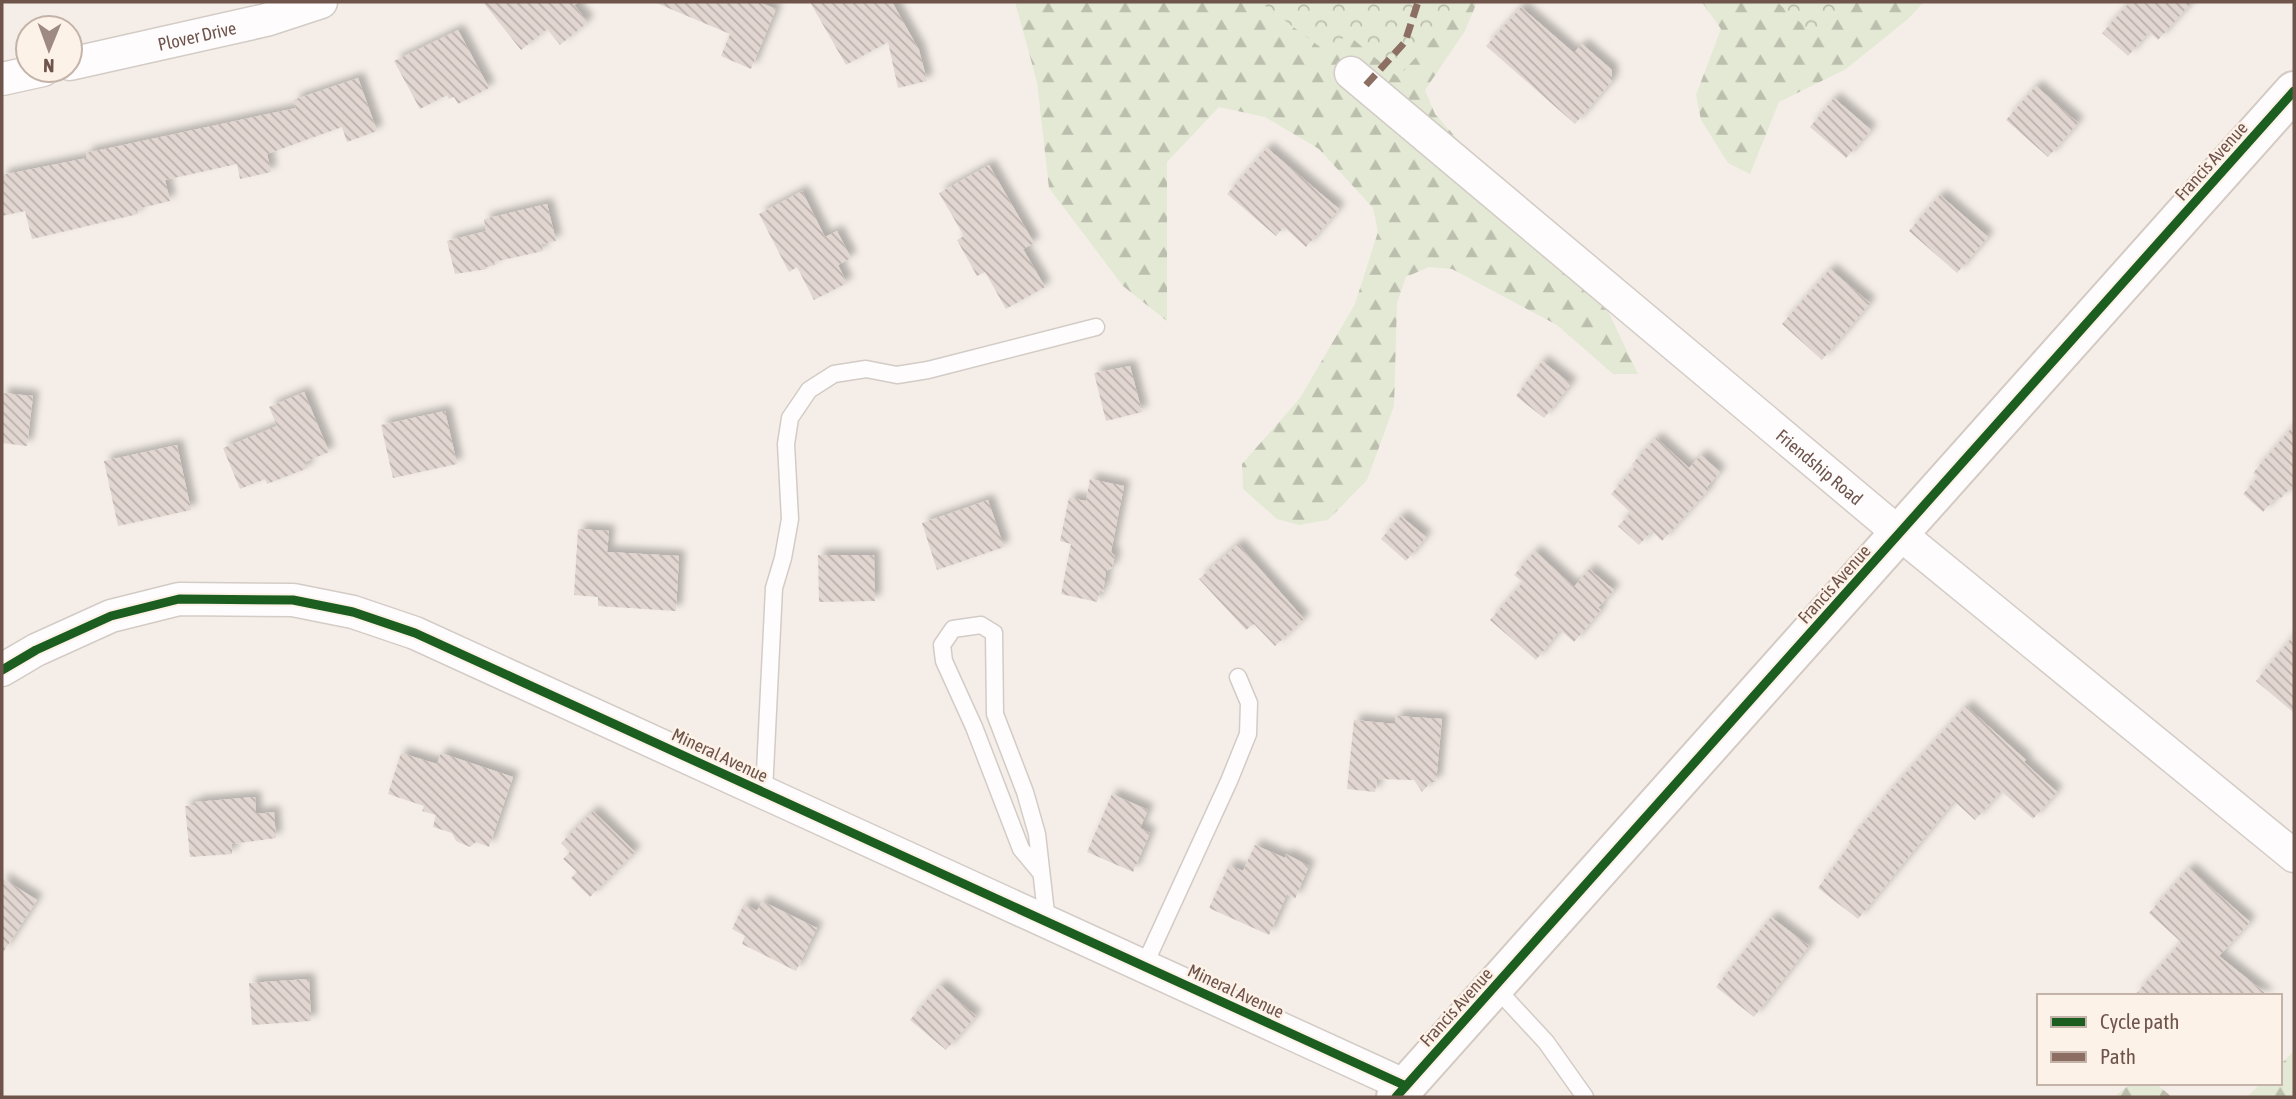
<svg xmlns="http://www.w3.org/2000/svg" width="2296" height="1099" font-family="'Asap Condensed',sans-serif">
  <defs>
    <pattern id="forest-firs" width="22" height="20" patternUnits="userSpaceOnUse" patternTransform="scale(1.75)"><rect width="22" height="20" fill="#e3e9d4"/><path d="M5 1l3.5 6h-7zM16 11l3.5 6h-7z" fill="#bcbfae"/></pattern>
    <pattern id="park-crowns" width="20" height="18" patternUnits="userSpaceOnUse" patternTransform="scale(1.75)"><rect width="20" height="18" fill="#e3e9d4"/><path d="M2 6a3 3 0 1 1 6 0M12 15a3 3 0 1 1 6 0" fill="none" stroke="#bcbfae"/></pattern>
    <pattern id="building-back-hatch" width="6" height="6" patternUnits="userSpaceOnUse" patternTransform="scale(1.75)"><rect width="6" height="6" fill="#e1d6d0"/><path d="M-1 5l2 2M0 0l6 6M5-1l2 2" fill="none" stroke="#bbb0ab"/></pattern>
    <filter id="shadow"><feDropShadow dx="6" dy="-6" stdDeviation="3.5" flood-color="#0004"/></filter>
  </defs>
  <rect width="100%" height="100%" fill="#f5eee8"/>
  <path fill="url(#forest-firs)" d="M1015,2H1477L1465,31L1425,90L1435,114L1605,305L1638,374H1613L1557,325L1452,269L1429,267L1406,277L1397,303L1394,406L1367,480L1328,520L1299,525L1277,519L1243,489L1242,464L1300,398L1355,304L1378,232L1373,208L1319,149L1265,117L1219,107L1167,162V321L1123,286L1049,188L1037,82Z
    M1702,2H1924L1908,19L1846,69L1779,102L1750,174L1728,163L1701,120L1696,95L1721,29Z
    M2294,1051V1097H2247L2261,1083H2280V1065Z
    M2131,1083H2155L2172,1097H2114Z"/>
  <path fill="url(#park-crowns)" d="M1260,2H1466L1398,77L1347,34L1328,53Z
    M1777,2H1849L1817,37Z"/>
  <path fill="url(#building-back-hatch)" filter="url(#shadow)" d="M483,2H579L574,5L588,22L560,45L547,29L521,50Z
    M654,2H759L776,9L751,69L721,56L730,34Z
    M810,2H892L919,50L927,81L898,88L888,42L846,65Z
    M2130,2H2192L2158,40L2149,32L2128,56L2102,33Z
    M1521,7L1574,53L1582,44L1612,70V81L1575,124L1486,46Z
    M458,30L489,88L458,104L454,97L449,99L447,95L420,109L394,61Z
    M358,78L377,131L347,142L342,127L267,154L271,172L240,179L237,164L165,180L170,201L137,209L138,214L32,239L25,211L2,216V175L87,158L86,153L296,108L293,100Z
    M2036,86L2078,123L2048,157L2006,120Z
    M1834,98L1871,130L1846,158L1810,127Z
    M1267,148L1339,209L1306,247L1284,227L1276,236L1227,194Z
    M989,165L1034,243L1023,249L1045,287L1006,309L985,272L977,276L957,240L964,236L939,193Z
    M802,191L825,237L837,231L851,258L838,265L847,283L814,300L797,267L789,272L759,214Z
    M1940,195L1988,237L1957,273L1909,231Z
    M547,204L556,241L541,244L543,251L494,262L495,265L486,267L487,269L455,274L447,241L486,231L484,219Z
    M1830,269L1870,303L1822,360L1782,324Z
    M1542,361L1571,384L1544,418L1516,396Z
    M1130,366L1142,412L1106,421L1094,373Z
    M304,392L329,452L305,462L308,468L267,484L265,479L240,489L223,448L277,426L269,407Z
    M2,393L33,396L27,446L2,443Z
    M445,411L457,464L393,478L381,425Z
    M2294,425V484L2281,498L2278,495L2263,512L2243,494L2258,477L2253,473Z
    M1656,438L1689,468L1701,455L1720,472L1707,487L1709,489L1662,541L1652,531L1639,545L1618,526L1631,513L1611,494L1635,467L1632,464Z
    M177,445L191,510L118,526L104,461Z
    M1090,479L1124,486L1111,552L1115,556L1112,568L1106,571L1103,592L1100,590L1097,602L1061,594L1071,544L1060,541L1069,498L1086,501Z
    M988,500L1004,547L937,570L922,523Z
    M1401,516L1426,537L1406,561L1381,539Z
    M578,529L609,531L607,552L679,556L676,611L598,606V597L574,595Z
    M1238,544L1304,619L1275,646L1254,624L1246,630L1199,579Z
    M1535,551L1574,587L1589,569L1614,590L1598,608L1601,610L1574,642L1560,630L1536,660L1490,620L1523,582L1514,575Z
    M818,555H874L875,601L819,602Z
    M2294,635V713L2256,681Z
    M1966,706L2026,760L2024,762L2057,792L2033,819L2001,791L1975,820L1954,801L1858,919L1818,888L1851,843L1849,841L1888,793Z
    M1396,716L1442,719L1436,782H1431L1422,792L1414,780L1377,779L1375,792L1347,789L1354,720L1395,724Z
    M401,753L437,764L441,753L513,777L489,847L476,842L470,847L456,841L452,833L433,827L436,815L422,811L424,806L388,794Z
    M1112,794L1148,810L1140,828L1150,833L1133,872L1087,852Z
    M255,797L256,814L274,812L276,838L232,844V854L190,857L185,806L195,805V802Z
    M593,811L635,852L590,897L571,878L577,872L563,859L570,852L561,843Z
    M1255,845L1285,858L1286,854L1309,866L1295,899L1287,894L1269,935L1209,908L1229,865L1243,871Z
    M2189,868L2250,922L2219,956L2269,996H2134L2181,942L2149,913Z
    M2,878L37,900L2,954Z
    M762,901L817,928L796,971L742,944L745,936L732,929L744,904L757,911Z
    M1771,917L1809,946L1754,1017L1716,987Z
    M309,979L311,1021L252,1025L249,983Z
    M940,985L976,1016L946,1050L910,1020Z"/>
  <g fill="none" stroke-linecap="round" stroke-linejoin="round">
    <g stroke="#d3cbc6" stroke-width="19">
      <path id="lane" d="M764,792L774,588L783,558L790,519L786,444L790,418L809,390L834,374L866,369L897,375L928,370L1096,327
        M1041,873L1021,849L974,727L944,661L942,645L953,629L981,625L994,633L995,714L1025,792L1037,834L1047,922
        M1144,966L1229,781L1248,734L1249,703L1238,677
        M1495,987L1546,1042L1585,1097"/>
    </g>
    <g stroke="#d3cbc6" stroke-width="35">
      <g id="street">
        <path id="s1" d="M70,64L266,20L321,2"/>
        <path id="s2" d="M1351,73L1900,534L2294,856"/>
        <path d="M2,79L43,70"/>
        <path d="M2,670L36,650L111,616L179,599L293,600L353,612L415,633L1406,1086"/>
      </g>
    </g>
    <g stroke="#d4cac4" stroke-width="42">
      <path id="secondary" d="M1396,1097L2294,91"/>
    </g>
    <use href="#lane" stroke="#fefcfc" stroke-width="16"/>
    <use href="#street" stroke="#fefcfc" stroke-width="32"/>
    <use href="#secondary" stroke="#fefcfc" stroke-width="38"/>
    <path stroke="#8d6e63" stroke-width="7" stroke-dasharray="14 7" stroke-linecap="butt" d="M1366,85L1405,42L1418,2"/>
    <g stroke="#fdf2e8" stroke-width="13">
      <path id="cycleway" d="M2,670L36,650L111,616L179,599L293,600L353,612L415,633L1406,1086
        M1396,1097L2294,91"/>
    </g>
    <use href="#cycleway" stroke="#1b5e20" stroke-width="9"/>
  </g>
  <g text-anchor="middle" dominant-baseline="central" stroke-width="5" stroke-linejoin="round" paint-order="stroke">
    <g font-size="18" fill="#6f544b" stroke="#fdf2e8">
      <text stroke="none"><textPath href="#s1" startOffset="130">Plover Drive</textPath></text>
      <text transform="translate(2211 161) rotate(-48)">Francis Avenue</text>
      <text stroke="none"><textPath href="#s2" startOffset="612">Friendship Road</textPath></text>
      <text transform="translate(1834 584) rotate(-48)">Francis Avenue</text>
      <text transform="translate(720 755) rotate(25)">Mineral Avenue</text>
      <text transform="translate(1236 991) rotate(25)">Mineral Avenue</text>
      <text transform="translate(1456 1007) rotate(-48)">Francis Avenue</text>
    </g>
  </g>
  <rect width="2296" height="1099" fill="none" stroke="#6f544b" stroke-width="7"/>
  <rect x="2037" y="994" width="245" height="91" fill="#fdf2e8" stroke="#c4b3a9" stroke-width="2"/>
  <rect x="2051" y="1017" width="35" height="10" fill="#1b5e20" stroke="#c4b3a9" stroke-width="2"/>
  <text x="2100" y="1029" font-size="21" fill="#6f544b">Cycle path</text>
  <rect x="2051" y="1052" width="35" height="10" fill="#8d6e63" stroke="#c4b3a9" stroke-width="2"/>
  <text x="2100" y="1064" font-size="21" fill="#6f544b">Path</text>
  <g transform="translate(49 49) rotate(181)"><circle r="33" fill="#fdf2e8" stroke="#c4b3a9" stroke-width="2"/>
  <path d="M0-5L12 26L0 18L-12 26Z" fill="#9e8a82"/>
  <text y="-10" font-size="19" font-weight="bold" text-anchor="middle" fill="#6f544b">N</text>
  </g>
</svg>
